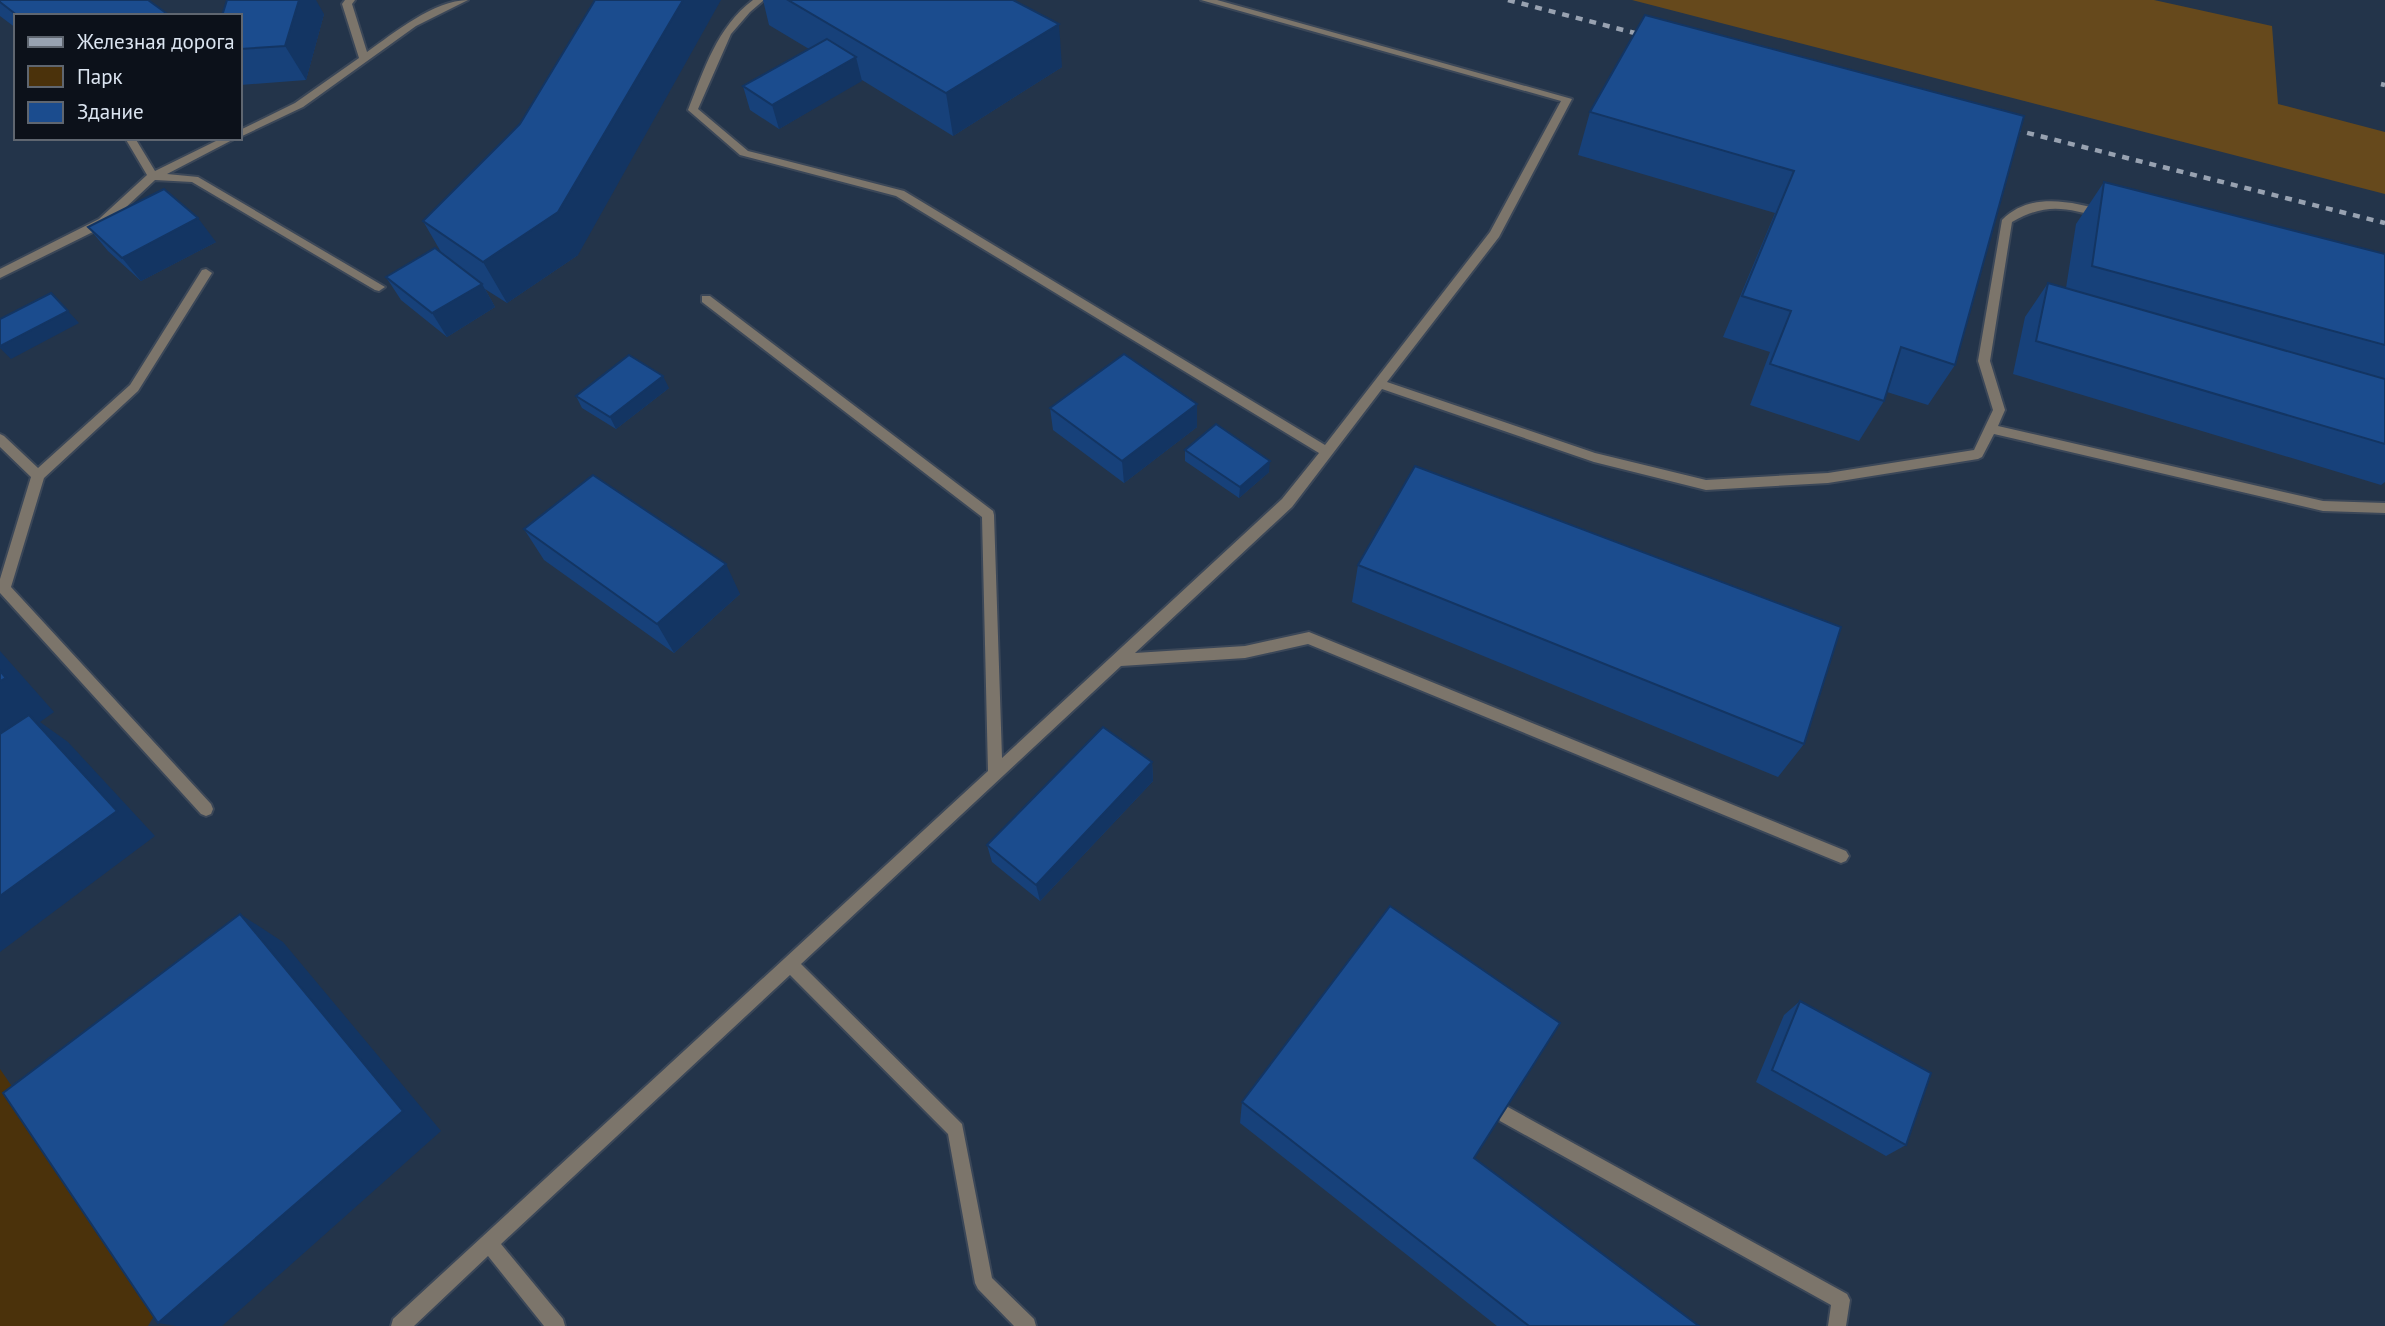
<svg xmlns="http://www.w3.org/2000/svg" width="2385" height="1326" font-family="'PT Sans',sans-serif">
  <rect width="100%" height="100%" fill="#1c293b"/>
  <path fill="#23344a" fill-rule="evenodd" d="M0,0H2385V1326H0ZM16,16H240V138H16Z"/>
  <path fill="#4b320b" d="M0,1069L161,1304L148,1326H0Z"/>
  <path fill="#66491c" d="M1632,0H2154L2272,26L2278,104L2385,132V194Z"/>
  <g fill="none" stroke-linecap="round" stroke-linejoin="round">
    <g stroke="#3b4758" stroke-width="4">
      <path id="lane" d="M345,0H355L352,4L367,52C394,33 434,0 468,0L416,26L303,107L240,137V130L295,103L359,58L342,4Z
        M753,0H764L750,12L731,34L698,109L748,151L904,191L1325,445L1490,232L1561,101L1201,0H1217L1572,99L1499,237L1387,382L1595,453L1706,480L1828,473L1974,450L1993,410L1978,361L2002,220C2031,191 2072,202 2107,211L2108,214L2103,218C2066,208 2047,202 2012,222L1990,361L2005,410L1998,426L2323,501L2385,503V513L2323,511L1994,434L1982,457L1978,459L1828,483L1706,490L1594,462L1382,389L1292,507L1135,653L1245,646L1309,632L1846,851L1849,856L1846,861L1841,863L1836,861L1308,644L1245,658L1121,666L801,964L962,1124L992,1278L1034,1319L1036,1326H1014L978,1289L975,1283L948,1134L790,975L501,1244L563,1319L565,1326H544L488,1256L414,1326H391L393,1319L988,771L982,517L702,302V296H710L993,511L994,515L1002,758L1282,499L1319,453L896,196L740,155L688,110C704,70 717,27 753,0Z
        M125,138H135L155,171L222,138H236L167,174L198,177L385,287L379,291L375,290L192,182L155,180L107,225L0,278V269L99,219L147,175Z
        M206,269L212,273L138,391L44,478L11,587L211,804L213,809L211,814L206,816L201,814L0,593V579L31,477L0,447V434L4,436L38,468L130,385L202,270Z
        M1506,1106L1847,1294L1850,1300L1846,1326H1828L1831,1305L1500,1121L1497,1115L1500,1109Z"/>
    </g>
    <use href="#lane" fill="#7c756b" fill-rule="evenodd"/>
    <path stroke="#98a2b1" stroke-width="4.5" stroke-dasharray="7 7" stroke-linecap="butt" d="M1508,0L1654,38
      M2381,84L2385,85
      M2000,126L2385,223"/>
  </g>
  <path fill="#17417a" d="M0,0L170,16H16V28L0,16Z
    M763,0H1013L1062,67L953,136L862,80L779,129L750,110L743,86L809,49L769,25Z
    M324,14L306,80L240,85V16Z
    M1590,112L2024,116L1955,365L1928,405L1887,392L1884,401L1859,441L1750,405L1770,352L1723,337L1775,213L1578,155Z
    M2104,182L2385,254V482L2381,485L2013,374L2025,317L2048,283L2066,288L2076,224Z
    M423,221L578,255L507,303L485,289L495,307L447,337L401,300L386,277L441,252Z
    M88,227L216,242L141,281L108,251Z
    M669,388L616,429L582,408L576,396Z
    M1050,408L1197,427L1124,483L1053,430Z
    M1185,450L1269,472L1239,498L1185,461Z
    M524,529L740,594L674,653L544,560Z
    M1358,565L1804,744L1778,777L1352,602Z
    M1152,762L1153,781L1040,901L992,862L987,845Z
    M1800,1001L1906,1145L1886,1156L1756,1082L1784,1015Z
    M1242,1102L1474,1158L1699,1326H1497L1240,1123Z"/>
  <path fill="#133563" d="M299,0H316L324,14L306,80L285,46Z
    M683,0H721L578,255L507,303L483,262Z
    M1059,24L1062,67L953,136L946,93Z
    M856,57L862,81L779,129L772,105Z
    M198,218L216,242L141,281L122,258Z
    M482,284L495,307L447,337L432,313Z
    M68,311L79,323L11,359L0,348V346Z
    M663,376L669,388L616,429L610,417Z
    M1197,404V427L1124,483L1122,461Z
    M1270,461L1269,472L1239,498L1240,487Z
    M726,564L740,594L674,653L657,624Z
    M0,651L54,712L40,722L68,742L155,836L0,952Z
    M1152,762L1153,781L1040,901L1036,885Z
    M240,914L283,942L441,1131L222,1326H176L158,1323Z"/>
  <path fill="#1b4c8e" stroke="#133563" stroke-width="2" d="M0,0H148L170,16H18L0,2Z
    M227,0H299L285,46L240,49V16H222Z
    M595,0H683L558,212L483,262L423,221L520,124Z
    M788,0H1013L1059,24L946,93Z
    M1645,15L2024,116L1955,365L1901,347L1884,401L1770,364L1791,311L1742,296L1794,171L1590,112Z
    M827,39L856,57L772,105L743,86Z
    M2104,182L2385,254V345L2092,266Z
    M164,189L198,218L122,258L88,227Z
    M435,248L482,284L432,313L386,277Z
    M2048,283L2385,379V444L2036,341Z
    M51,293L68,311L0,346V319Z
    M1124,354L1197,404L1122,461L1050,408Z
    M629,355L663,376L610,417L576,396Z
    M1216,424L1270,461L1240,487L1185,450Z
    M1415,466L1841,627L1804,744L1358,565Z
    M593,475L726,564L657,624L524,529Z
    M0,671L6,678L0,681Z
    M29,715L117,811L0,896V734Z
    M1103,727L1152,762L1036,885L987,845Z
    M1390,906L1560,1023L1474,1158L1699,1326H1529L1242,1102Z
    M240,914L403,1111L158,1323L3,1093Z
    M1800,1001L1931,1073L1906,1145L1772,1070Z"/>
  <rect x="14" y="14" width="228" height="126" fill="#0c111a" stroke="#5f6670" stroke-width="2"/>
  <rect x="28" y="37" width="35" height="10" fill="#98a2b1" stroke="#5f6670" stroke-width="2"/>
  <text x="77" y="49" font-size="21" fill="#dce5f1">Железная дорога</text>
  <rect x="28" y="66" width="35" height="21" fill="#4b320b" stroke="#5f6670" stroke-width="2"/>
  <text x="77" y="84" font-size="21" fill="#dce5f1">Парк</text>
  <rect x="28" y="102" width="35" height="21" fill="#1b4c8e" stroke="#5f6670" stroke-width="2"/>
  <text x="77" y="119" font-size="21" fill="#dce5f1">Здание</text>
</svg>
